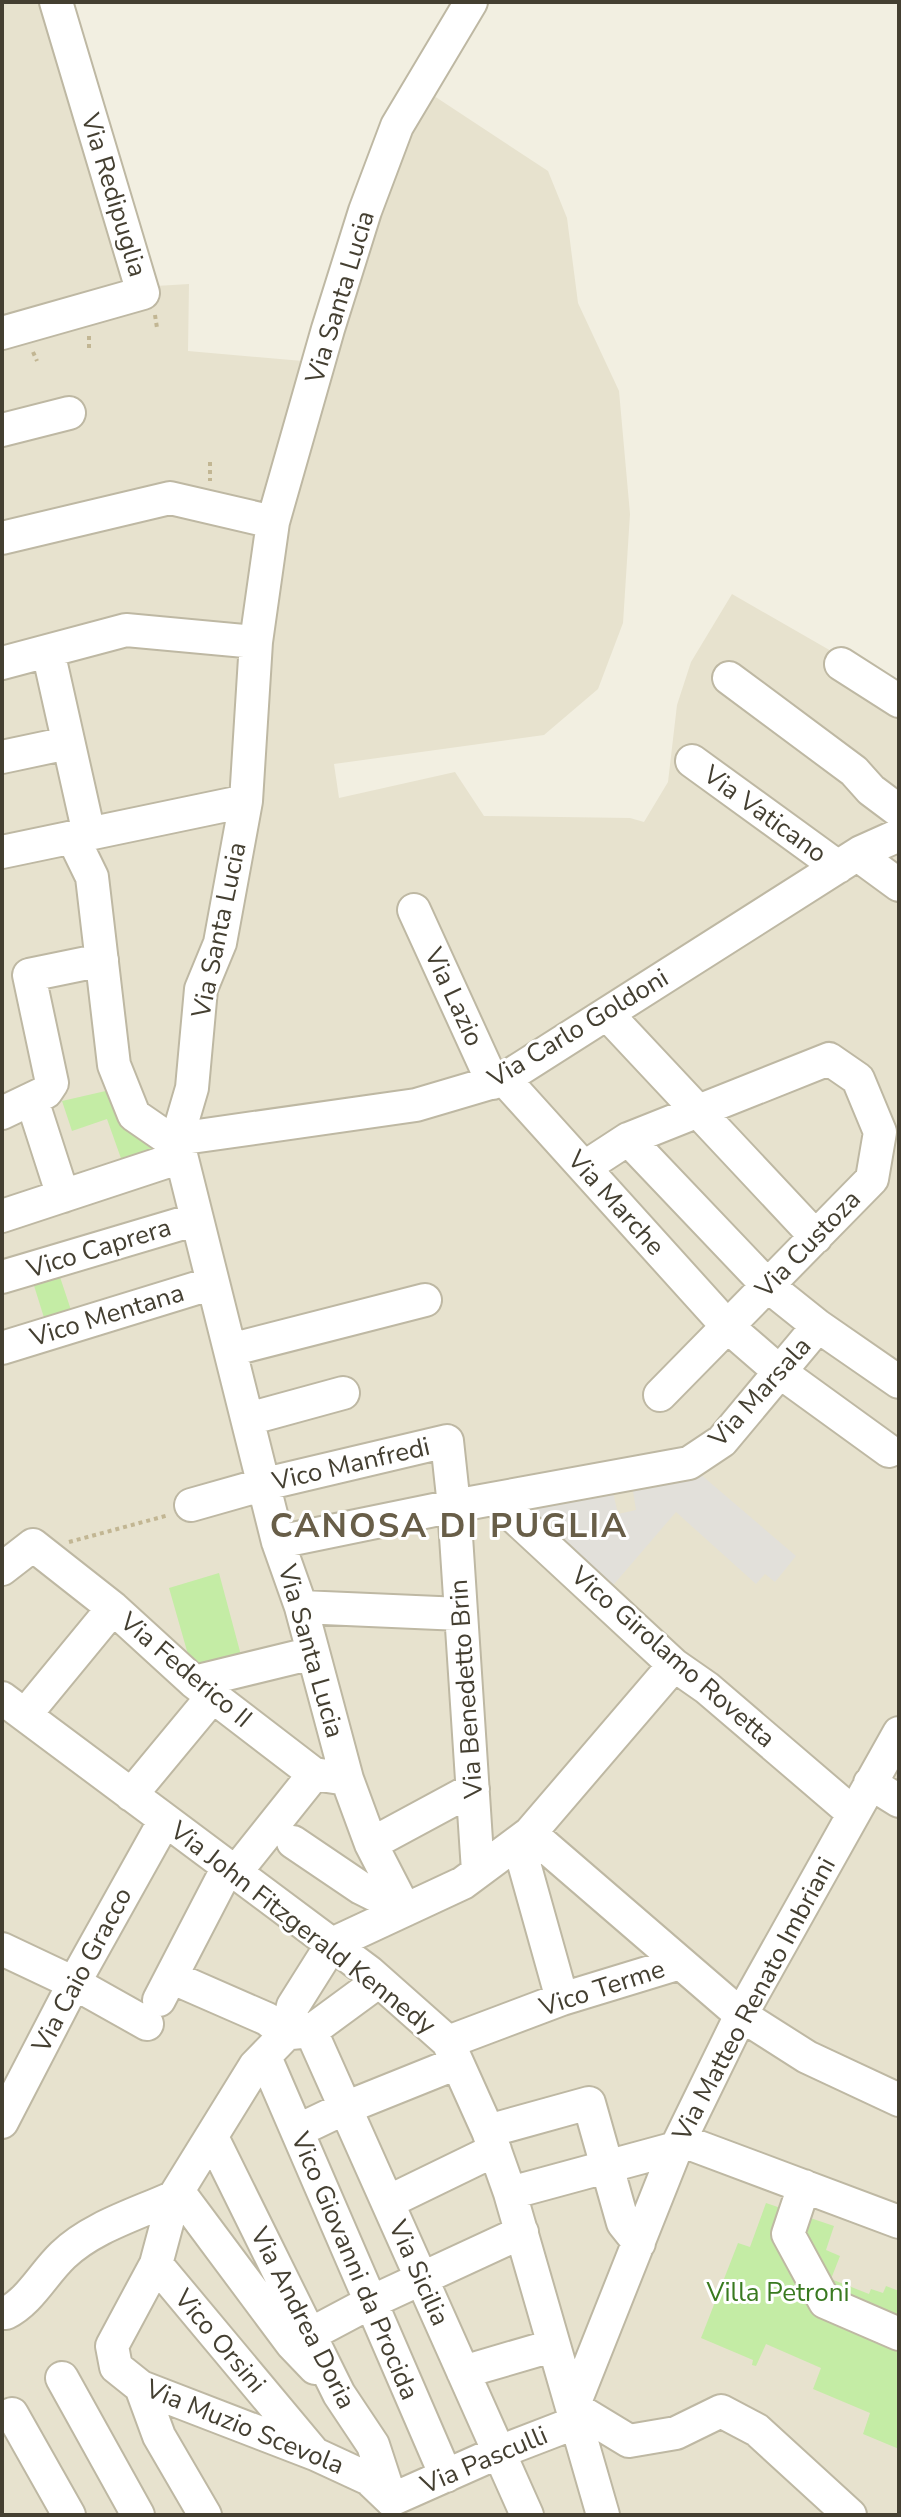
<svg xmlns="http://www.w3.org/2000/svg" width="901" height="2517" font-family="'Nunito Sans',sans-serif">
  <rect width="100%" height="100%" fill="#f2efe1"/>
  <path fill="#e7e2ce" d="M2,2H57L139,287L189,284L188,351L314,362L425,90L548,171L567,218L578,303L619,391L630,514L623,623L598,689L544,735L334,764L339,798L455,772L484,816L630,818L644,822L668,782L677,705L691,662L732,594L899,690V2515H2Z"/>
  <path fill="#c4eca5" d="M110,1090C118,1125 128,1133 159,1150L123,1164L107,1119L72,1131L62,1101Z
    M57,1268L73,1316L46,1324L31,1276Z
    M219,1573L242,1659L193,1672L169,1588Z
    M766,2203L834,2226L826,2250L840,2256L831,2279L869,2294L871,2289L883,2293L886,2286L899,2291V2449L863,2434L870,2413L813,2389L821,2368L766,2344L756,2366L752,2365L753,2360L701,2338L738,2243L750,2247Z"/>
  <path fill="#e2e0da" d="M699,1473L796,1556L775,1582L765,1574L756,1584L676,1512L609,1590L535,1524L538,1501L612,1488L618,1514L636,1510L632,1485Z"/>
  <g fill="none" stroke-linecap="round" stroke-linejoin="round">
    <g stroke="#beb8a3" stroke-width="36">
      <path id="minor" d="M2,333L143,293L56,2
        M2,430L69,413
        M2,538L170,498L273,522
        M48,651L89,834
        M2,663L126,630L256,642
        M841,664L899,701
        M729,678L854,771L871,790L899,811
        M2,757L68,743
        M692,761L838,867
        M73,838L92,877L114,1065L134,1115L163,1135L177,1139L416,1105L504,1079L861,852L899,835
        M2,852L246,801
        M858,855L899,885
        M414,910L493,1083
        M607,1014L816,1237
        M504,1079L728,1327L780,1372L889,1451
        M32,1100L63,1196
        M2,1113L46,1092L52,1083L29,975L102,960
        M628,1139L768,1286L818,1326L899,1382
        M585,1167L628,1139L829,1059L858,1079L880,1132L872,1179L660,1395
        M2,1216L181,1157
        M2,1277L197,1219
        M2,1348L213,1283
        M230,1350L425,1300
        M248,1419L343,1393
        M495,1499L674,1665L707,1688L853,1813
        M191,1505L265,1484L447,1441L454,1506L478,1871
        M278,1542L454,1506L689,1463L722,1441L818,1326
        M2,1569L33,1545L113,1608L194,1682L314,1774L347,1779
        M301,1607L461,1614
        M194,1682L313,1653
        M2,1698L369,1972L448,2042L488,2131L510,2193L603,2515
        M25,1715L113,1608
        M870,1783L899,1801
        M131,1795L213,1696
        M530,1833L741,2015L807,2057L899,2100
        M293,1842L361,1888L405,1910
        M518,1842L562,1999
        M371,1844L473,1789
        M235,1873L314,1774
        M405,1910L371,1844L347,1779L301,1607L278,1542L177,1139L192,1088L201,989L220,943L246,801L256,642L273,522L328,329L365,211L397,126L471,2
        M2,1949L74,1983L147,2024
        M171,1977L267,2019L286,2034
        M159,2000L228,1867
        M311,2031L527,2515
        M291,2033L311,2031L379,1981
        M448,2042L562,1999L680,1963
        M265,2057L446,2476
        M2,2122L74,1983L165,1820
        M297,2131L345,2108L457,2063
        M488,2131L589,2103L623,2223L639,2243
        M212,2137L339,2394L373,2445L390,2497
        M680,2140L899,2222
        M804,2186L788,2234L825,2302L899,2334
        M178,2191L292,2344L315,2368
        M510,2193L676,2148
        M388,2202L495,2150
        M156,2264L313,2452
        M2,2312L6,2313C30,2301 43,2274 63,2255C92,2227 137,2214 174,2197
        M292,2344L371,2302L522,2232
        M463,2372L552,2346
        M62,2378L138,2515
        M141,2387L159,2436L205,2515
        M573,2407L676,2148L741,2015L899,1733
        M573,2407L629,2441L676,2433L721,2411L757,2430L850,2515
        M12,2414L69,2515
        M391,2500L369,2479L315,2454L141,2387L116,2367L112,2346L156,2264L174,2197L255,2066L286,2034L293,2006L332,1944L463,1883L530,1833L674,1665
        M391,2500L499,2452L577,2422"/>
    </g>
    <path stroke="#c2b693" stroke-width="4" stroke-dasharray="4 4" stroke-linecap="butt" d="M155,315L157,328
      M89,336V348
      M33,352L37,361
      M210,462V481
      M69,1542L169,1515"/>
    <use href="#minor" stroke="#fff" stroke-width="32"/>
  </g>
  <g text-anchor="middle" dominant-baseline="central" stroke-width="6" stroke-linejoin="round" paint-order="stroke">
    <g font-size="26" fill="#443f31" stroke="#fff">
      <text transform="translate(114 195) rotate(73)">Via Redipuglia</text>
      <text transform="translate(340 297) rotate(-73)">Via Santa Lucia</text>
      <text transform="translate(765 814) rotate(36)">Via Vaticano</text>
      <text transform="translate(219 930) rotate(-78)">Via Santa Lucia</text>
      <text transform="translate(454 997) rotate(65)">Via Lazio</text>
      <text transform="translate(578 1028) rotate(-31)">Via Carlo Goldoni</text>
      <text transform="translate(616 1203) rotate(48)">Via Marche</text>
      <text transform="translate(808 1244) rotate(-46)">Via Custoza</text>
      <text transform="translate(99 1248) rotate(-17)">Vico Caprera</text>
      <text transform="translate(107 1315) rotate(-17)">Vico Mentana</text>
      <text transform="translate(760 1392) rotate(-48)">Via Marsala</text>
      <text transform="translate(351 1464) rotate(-13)">Vico Manfredi</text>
      <text transform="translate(311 1651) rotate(74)">Via Santa Lucia</text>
      <text transform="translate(673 1657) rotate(41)">Vico Girolamo Rovetta</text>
      <text transform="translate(186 1670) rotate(40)">Via Federico II</text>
      <text transform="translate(466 1689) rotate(-94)">Via Benedetto Brin</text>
      <text transform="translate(303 1928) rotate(38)">Via John Fitzgerald Kennedy</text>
      <text transform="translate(82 1970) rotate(-62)">Via Caio Gracco</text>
      <text transform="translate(602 1988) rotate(-18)">Vico Terme</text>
      <text transform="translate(754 1999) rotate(-62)">Via Matteo Renato Imbriani</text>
      <text transform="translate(355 2266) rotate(67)">Vico Giovanni da Procida</text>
      <text transform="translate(419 2273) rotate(66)">Via Sicilia</text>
      <text transform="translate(303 2318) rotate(63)">Via Andrea Doria</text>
      <text transform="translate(220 2341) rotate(50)">Vico Orsini</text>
      <text transform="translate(245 2427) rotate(22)">Via Muzio Scevola</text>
      <text transform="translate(484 2460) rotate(-23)">Via Pasculli</text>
    </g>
    <g font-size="26" fill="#397a20" stroke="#fff">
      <text x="778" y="2292">Villa Petroni</text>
    </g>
    <g font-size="34" font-weight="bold" letter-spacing="2" fill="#685e48" stroke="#fff">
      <text x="449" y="1526">CANOSA DI PUGLIA</text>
    </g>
  </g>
  <rect width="901" height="2517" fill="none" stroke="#443f31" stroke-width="8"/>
</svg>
